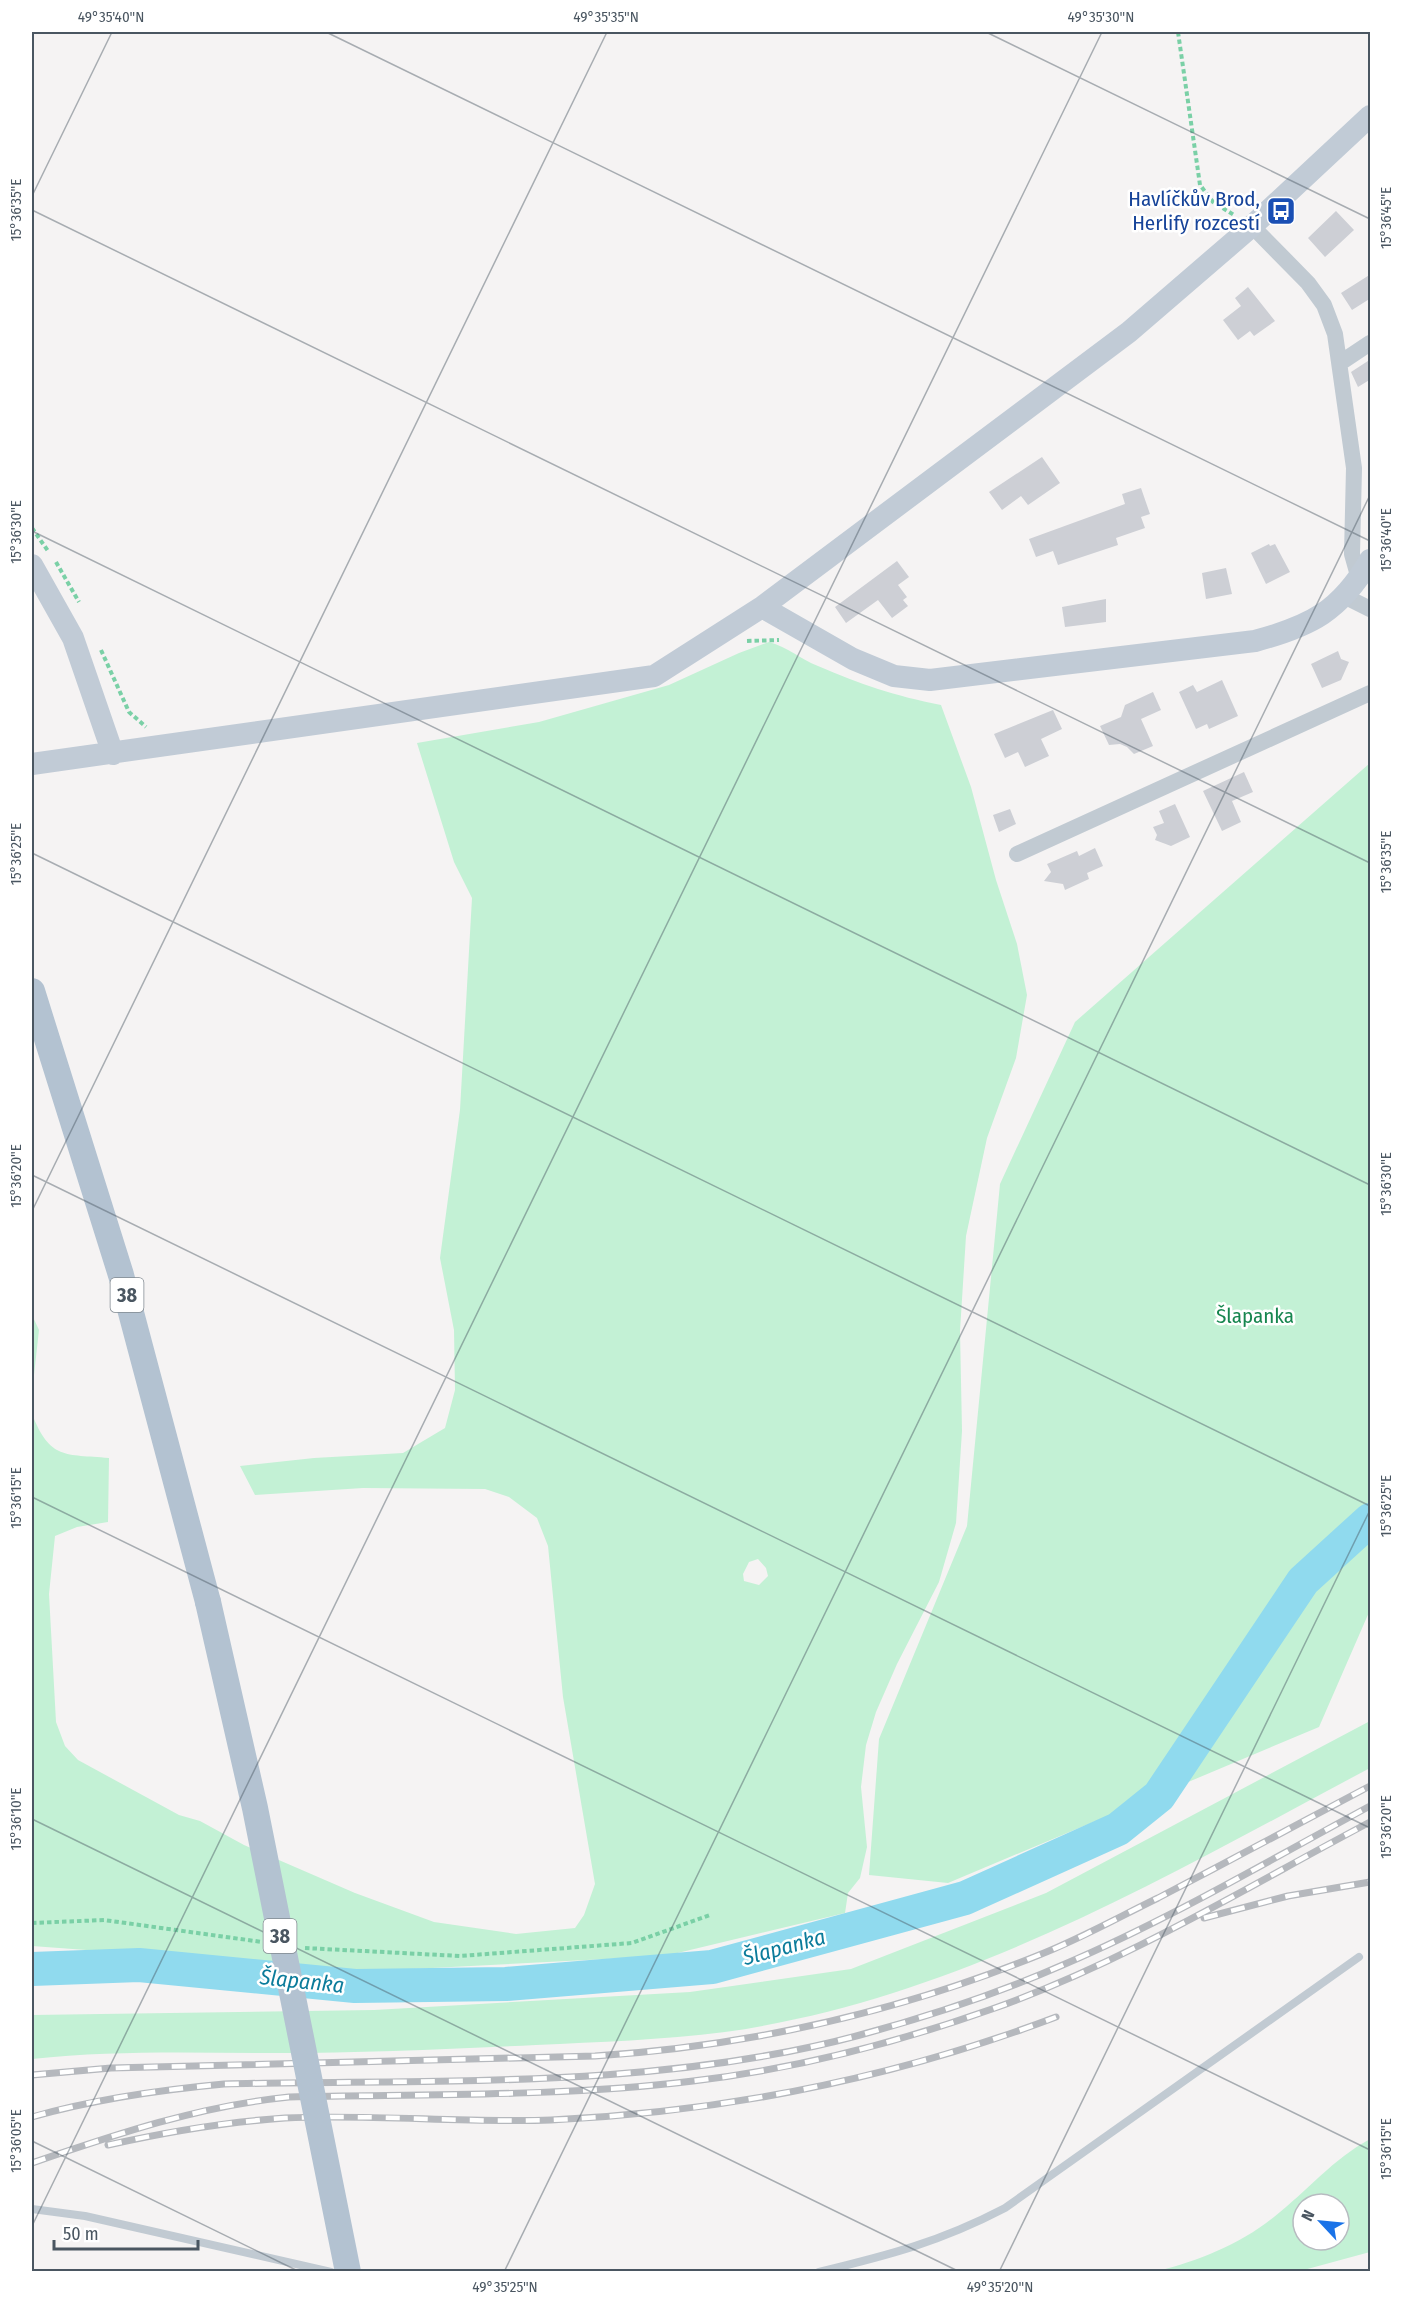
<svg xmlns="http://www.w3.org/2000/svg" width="1402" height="2303" font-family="'Fira Sans Condensed',sans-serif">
  <rect width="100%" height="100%" fill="#f5f3f3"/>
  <path fill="#c3f1d5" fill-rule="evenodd" d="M769,642C788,647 800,659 818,666C860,684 895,696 941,705L971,787L996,880L1017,944L1027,995L1016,1058L987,1138L966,1236L960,1331L962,1431L956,1523L939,1582L897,1664L876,1712L866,1745L861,1787L867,1847L860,1878L848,1893L845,1913L665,1956L373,1971L32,1946V1414C50,1460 65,1454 109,1458L108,1522L77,1527L55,1536L49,1594L56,1722L65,1746L78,1760L179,1815L200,1821L244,1845L355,1893L434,1922L516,1934L575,1928L584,1915L595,1884L563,1697L548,1546L537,1518L509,1497L485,1489L363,1488L255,1495L240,1466L314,1458L403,1453L445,1428L455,1390L454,1330L440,1258L460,1110L472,898L454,862L417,743L539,722L669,685L739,653ZM758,1559L766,1568L768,1576L759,1585L744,1581L743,1574L749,1562Z
    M1370,763V1610L1319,1727L948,1883L869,1875L879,1739L967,1526L1000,1184L1075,1022Z
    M32,1315L39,1330L32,1393Z
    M1370,1721V1768C1165,1877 959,1999 725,2032C662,2040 599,2042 536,2045C450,2049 363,2053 277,2053C194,2053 114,2050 32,2059V2015L374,2010L690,1992L851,1969L1046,1893Z
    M1370,2139V2252L1300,2271H1158C1198,2261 1241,2244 1274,2217C1307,2191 1333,2159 1370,2139ZM1303,2204H1339V2240H1303Z"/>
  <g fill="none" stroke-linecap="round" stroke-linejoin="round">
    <path stroke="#90daee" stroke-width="34" d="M32,1969L139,1965L355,1986L506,1984L712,1967L965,1898L1118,1829L1159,1796L1303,1581L1370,1520"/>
  </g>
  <path fill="#cdcfd5" d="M1336,211L1354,230L1325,257L1308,238Z
    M1371,274V298L1352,310L1341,293Z
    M1248,287L1275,321L1254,336L1250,331L1238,340L1223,320L1241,306L1235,298Z
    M1371,359V379L1358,387L1351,372Z
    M1042,457L1060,483L1028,505L1021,496L1002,510L989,492Z
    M1141,488L1150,514L1141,517L1145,528L1116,538L1118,545L1058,565L1053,551L1036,557L1029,539L1125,504L1122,494Z
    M1269,544L1270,546L1275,544L1290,572L1266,584L1251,553Z
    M897,561L909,577L898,585L907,597L903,600L908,606L892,618L878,600L846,623L835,607Z
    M1226,568L1232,594L1206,599L1202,573Z
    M1106,599V622L1065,627L1062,607Z
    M1338,651L1341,659L1349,662L1341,680L1322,688L1311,664Z
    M1222,680L1238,716L1209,729L1207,724L1196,729L1179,692L1193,685L1197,692Z
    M1153,692L1161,710L1141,719L1153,746L1134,754L1127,747L1120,744L1109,745L1100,726L1121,717L1125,705Z
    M1053,710L1062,729L1041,739L1049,756L1025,767L1018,752L1005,758L994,734Z
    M1244,772L1253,792L1232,801L1241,822L1222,831L1203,791Z
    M1175,804L1190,837L1171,846L1155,840L1157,835L1153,827L1164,823L1159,811Z
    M1010,809L1016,824L999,832L993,815Z
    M1095,848L1103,866L1087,873L1089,879L1065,890L1063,884L1044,881L1051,872L1047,864L1077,851L1079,856Z"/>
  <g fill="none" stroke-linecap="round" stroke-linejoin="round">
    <path stroke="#7ad0a6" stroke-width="4" stroke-dasharray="4.5 3" stroke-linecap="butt" d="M1178,32L1200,185L1213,202L1234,215
      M32,528L48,551
      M56,562L79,602
      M747,641L779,640
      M101,650L129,712L146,727
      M32,1923L104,1920L262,1942
      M305,1948L460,1956L632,1943L710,1915"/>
    <path stroke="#c1cad2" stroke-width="8" d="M32,2209L85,2216L331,2272
      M819,2272C889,2255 940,2242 1005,2208L1359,1957"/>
    <path stroke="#c1cad2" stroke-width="16" d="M1252,226L1308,283L1324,305L1335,334L1354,468L1352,554L1359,579
      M1340,363L1370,343
      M1344,596L1370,609
      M1017,854L1370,693"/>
    <path stroke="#c1cbd6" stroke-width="22" d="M32,565L73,638L113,754
      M762,607L853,659L894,676L930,680L1255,641C1311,626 1340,611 1370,560
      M32,764L654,676L762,607L1129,332L1252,226L1370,116"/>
    <path stroke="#b3c2d1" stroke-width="26" d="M32,991L121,1275L208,1602"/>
    <g stroke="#b5b8bd" stroke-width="7">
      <path id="rail" d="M1204,1918L1288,1896L1370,1882
        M32,2075L111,2068L595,2056C748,2046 896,2013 1039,1955C1080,1939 1119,1917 1158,1898C1229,1861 1300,1823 1370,1786
        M32,2117C95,2099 158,2090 224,2084C433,2079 657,2090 860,2035C930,2016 999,1993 1065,1964C1170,1919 1270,1860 1370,1806
        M108,2145C166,2132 225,2122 285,2118C373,2114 462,2123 551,2120C723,2112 895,2078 1056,2017
        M32,2163C117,2134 199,2106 289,2097C423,2094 560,2097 693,2081C795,2069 896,2043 992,2009C1125,1962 1247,1887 1370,1822"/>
    </g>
    <use href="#rail" stroke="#fff" stroke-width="4.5" stroke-dasharray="14" stroke-linecap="butt"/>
    <path stroke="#b3c2d1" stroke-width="26" d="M208,1602L255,1808L348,2272"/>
  </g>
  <path fill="none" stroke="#4a5661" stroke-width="1.5" stroke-opacity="0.45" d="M326,32L1370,541M986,32L1370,219M32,196L112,32M32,210L1370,863M32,531L1370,1185M32,853L1370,1506M32,1175L1370,1828M32,1211L607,32M32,1497L1370,2150M32,1819L960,2272M32,2141L300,2272M32,2226L1102,32M504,2272L1370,495M999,2272L1370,1510"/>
  <defs>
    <g id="bus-square" transform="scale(1.5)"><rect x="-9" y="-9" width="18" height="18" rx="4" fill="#1a4fb4" stroke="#fff"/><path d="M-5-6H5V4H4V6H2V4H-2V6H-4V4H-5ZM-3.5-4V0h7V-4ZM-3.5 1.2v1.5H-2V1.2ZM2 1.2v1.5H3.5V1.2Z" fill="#fff"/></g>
  </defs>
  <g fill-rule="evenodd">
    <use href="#bus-square" x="1281" y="211"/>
  </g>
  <g text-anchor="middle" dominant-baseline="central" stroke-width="5" stroke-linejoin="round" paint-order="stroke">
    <g fill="#fff" stroke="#808990" stroke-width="1.5">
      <rect x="110.5" y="1278" width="33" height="34" rx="4.5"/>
      <rect x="263.5" y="1919" width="33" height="34" rx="4.5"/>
    </g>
    <g font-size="20" font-weight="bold" fill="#4a5661">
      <text x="127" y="1295">38</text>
      <text x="280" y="1936">38</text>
    </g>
    <g font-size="21" fill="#164399" stroke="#fff" text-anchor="end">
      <text x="1260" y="199">Havlíčkův Brod,<tspan x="1260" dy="24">Herlify rozcestí</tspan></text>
    </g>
    <g font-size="21" fill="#17864f" stroke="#fff">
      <text x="1255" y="1316">Šlapanka</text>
    </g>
    <g font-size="22" font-style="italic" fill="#0c7c9b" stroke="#fff">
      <text transform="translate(784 1947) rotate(-15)">Šlapanka</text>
      <text transform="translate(302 1981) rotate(6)">Šlapanka</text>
    </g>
  </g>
  <rect width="1402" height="2303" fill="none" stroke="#ffffff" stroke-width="66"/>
  <g transform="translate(1321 2222) rotate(296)"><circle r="28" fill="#ffffff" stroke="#b7bbc0" stroke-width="1.5"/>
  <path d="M0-4.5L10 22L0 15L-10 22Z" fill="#1a73e8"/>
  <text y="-9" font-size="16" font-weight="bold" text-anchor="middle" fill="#4a5661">N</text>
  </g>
  <path d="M54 2240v9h144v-9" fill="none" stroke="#4a5661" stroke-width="3"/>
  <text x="63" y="2240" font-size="18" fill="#4a5661" stroke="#ffffff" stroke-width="4.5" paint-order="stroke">50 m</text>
  <rect x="33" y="33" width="1336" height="2237" fill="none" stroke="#4a5661" stroke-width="2"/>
  <g font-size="15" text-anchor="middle" fill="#4a5661">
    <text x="111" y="22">49°35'40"N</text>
    <text x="606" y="22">49°35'35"N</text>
    <text x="1101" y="22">49°35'30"N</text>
    <text transform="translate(16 210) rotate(-90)" y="5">15°36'35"E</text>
    <text transform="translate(1386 218) rotate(-90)" y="5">15°36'45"E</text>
    <text transform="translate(16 532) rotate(-90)" y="5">15°36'30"E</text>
    <text transform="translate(1386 540) rotate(-90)" y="5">15°36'40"E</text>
    <text transform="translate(16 854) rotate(-90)" y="5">15°36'25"E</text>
    <text transform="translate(1386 862) rotate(-90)" y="5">15°36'35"E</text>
    <text transform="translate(16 1176) rotate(-90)" y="5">15°36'20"E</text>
    <text transform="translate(1386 1184) rotate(-90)" y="5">15°36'30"E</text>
    <text transform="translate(16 1498) rotate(-90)" y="5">15°36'15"E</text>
    <text transform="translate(1386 1506) rotate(-90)" y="5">15°36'25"E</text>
    <text transform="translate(16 1819) rotate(-90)" y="5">15°36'10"E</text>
    <text transform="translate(1386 1827) rotate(-90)" y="5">15°36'20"E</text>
    <text transform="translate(16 2141) rotate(-90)" y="5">15°36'05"E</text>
    <text transform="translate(1386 2149) rotate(-90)" y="5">15°36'15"E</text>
    <text x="505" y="2292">49°35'25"N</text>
    <text x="1000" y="2292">49°35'20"N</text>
  </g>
</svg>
